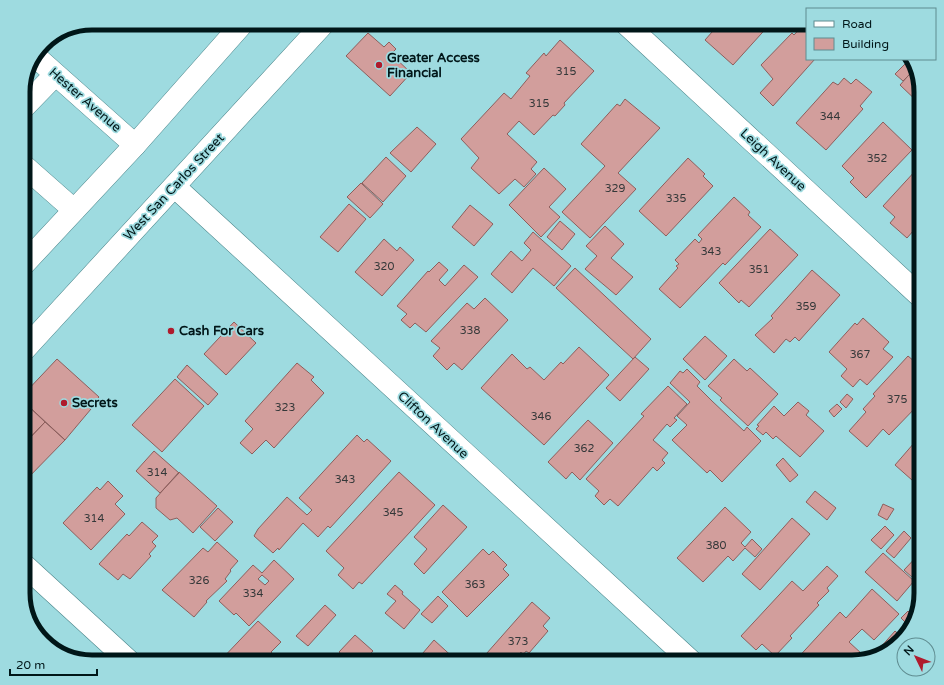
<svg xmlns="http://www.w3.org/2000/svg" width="944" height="685" font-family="'Varela Round',sans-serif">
  <rect width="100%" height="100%" fill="#9edbe0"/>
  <path fill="#d29e9c" stroke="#8d5e5c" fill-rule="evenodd" d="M720,23H771L733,65L705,40Z
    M805,23H807V59H815L773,106L760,93L773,79L761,65L792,33L794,35Z
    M368,33L384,47L389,42L396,49L391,54L411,73L390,96L346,56Z
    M560,40L594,71L564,103L565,105L555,116L553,115L534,135L519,121L507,134L537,162L531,169L536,174L524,187L515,179L499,194L471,168L479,158L461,139L504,93L511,99L530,76L526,73L544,53L546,56Z
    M905,64L913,71L903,81L895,74Z
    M915,68L921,92V105L900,85Z
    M844,78L851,84L856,79L872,92L860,106L863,109L826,150L796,123L833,82L838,85Z
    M625,99L660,128L618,173L636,189L590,238L562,212L605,166L581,144L617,104L620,106Z
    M883,122L912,150L866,198L850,182L854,178L842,166Z
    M417,127L436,144L411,172L390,153Z
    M386,157L406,176L383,202L362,183Z
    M688,158L705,174L703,176L713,186L666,236L639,211Z
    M544,168L566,189L549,207L560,217L541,237L509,205Z
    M917,169L921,173V227L916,232L914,230L907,238L890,223L895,217L883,206Z
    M361,183L383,204L370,218L347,197Z
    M734,197L750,212L748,215L761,227L725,265L723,263L680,308L659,289L678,268L676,266L679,264L675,260L695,239L699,243L702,239L698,235Z
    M349,204L366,219L338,252L320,237Z
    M470,205L493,224L474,246L452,227Z
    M560,221L575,234L562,250L547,237Z
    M605,226L624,244L611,258L633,277L616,295L585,269L597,256L586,246Z
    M770,229L798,255L749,307L741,300L739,303L719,283Z
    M533,232L571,266L554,286L533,268L512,293L491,274L511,251L522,261L531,250L524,243Z
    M384,239L397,251L400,247L414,260L382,296L355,272Z
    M439,262L448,270L439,280L445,286L464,265L478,277L426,332L415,323L410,328L401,320L407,314L397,306L428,271L429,272Z
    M575,268L651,339L633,359L556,288Z
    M812,270L840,295L799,341L795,337L790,342L786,339L774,353L755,335L773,318L771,316Z
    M485,298L508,320L462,370L454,363L447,370L433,356L440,348L431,341L467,303L474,309Z
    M863,318L889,342L883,349L893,357L867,385L860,379L853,387L841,376L847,369L829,352L855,323L857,325Z
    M234,322L256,343L226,375L204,354Z
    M705,336L727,356L705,380L683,359Z
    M579,347L609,375L544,445L481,388L512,354L527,369L530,367L544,380L561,362L563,364Z
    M908,356L921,367V402L889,435L883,429L867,447L849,431L866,412L863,409L875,396L873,394Z
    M635,357L649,369L620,401L606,388Z
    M57,359L99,397L89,408L91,409L65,440L23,401V395Z
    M734,359L747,371L750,368L778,394L748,426L720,400L722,398L708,386Z
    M297,363L314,377L311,380L324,393L274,448L266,440L252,454L240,443L253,429L245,421Z
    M187,365L218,394L208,405L177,377Z
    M687,369L700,382L697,386L712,401L744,431L747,427L761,441L722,482L710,470L707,473L672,440L687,425L677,416L690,402L670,383L680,371L683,373Z
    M175,379L204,406L162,452L132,425Z
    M668,386L687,404L674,418L677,420L670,427L667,424L653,440L668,453L662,460L665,463L657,471L653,467L618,506L610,499L604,505L595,496L599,491L586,479L644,416L641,414Z
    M847,394L853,399L846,408L840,402Z
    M798,402L809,411L806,415L824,431L800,457L776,436L773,439L766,432L763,435L756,429L759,426L757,425L774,406L784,416Z
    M25,403L45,422L23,445V405Z
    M837,404L842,409L834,417L829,411Z
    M588,420L613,443L580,480L572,472L566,479L548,462Z
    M45,422L65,440L23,483V445Z
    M357,435L364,442L367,439L391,461L330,528L328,526L318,537L303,523L279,550L278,548L273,553L254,536L258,529L287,497L307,515L312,510L299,498Z
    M921,435V488L895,465Z
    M154,451L179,473L160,493L136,471Z
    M783,458L798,475L790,482L776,465Z
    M179,472L217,506L193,533L177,518L170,520L156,508V498Z
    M399,472L435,505L362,584L359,582L353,589L338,575L344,568L326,551Z
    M108,481L123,496L115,504L125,514L91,550L63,523L97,487L100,490Z
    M815,491L836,508L827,520L806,502Z
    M883,504L894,509L887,520L878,515Z
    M443,505L467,527L424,574L414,564L427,549L414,537Z
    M725,507L751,532L741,543L745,547L752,539L762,549L755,557L745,548L733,561L728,556L703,582L677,558Z
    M218,508L233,522L215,541L200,527Z
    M792,518L810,534L760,590L742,574Z
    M142,522L158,536L152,542L156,546L149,554L151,556L130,579L123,574L118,580L99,564L127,534L129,536Z
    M885,526L894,535L881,549L871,540Z
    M904,531L911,538L894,558L886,551Z
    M217,542L238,561L230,570L231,571L225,579L227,581L206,601L207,602L194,617L162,590L203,548L208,552Z
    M483,549L489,555L493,551L507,565L503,569L509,575L467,617L442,592Z
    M921,552V585L904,570Z
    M883,553L914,581L897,601L865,572Z
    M274,560L294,579L249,626L236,613L234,615L219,601L253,565L262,573ZM262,575L269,581L265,585L258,579Z
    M827,566L838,576L827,588L829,591L817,603L819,605L790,636L792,638L775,656L762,644L756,650L741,636L792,581L803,591Z
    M395,585L403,592L402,594L420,610L404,629L385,613L396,601L387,594Z
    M872,589L899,614L874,640L862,629L849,642L862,654L855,661L794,662L840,612L846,618Z
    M438,596L448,606L432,623L421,614Z
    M532,602L550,618L543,626L548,631L529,653L526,651L523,655L521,652L512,662H479Z
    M325,605L336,615L308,646L296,636Z
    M908,611L913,616L909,626L901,618Z
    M258,621L281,642L271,652L281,662H219Z
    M895,631L903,638L882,655L871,658Z
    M355,635L373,651L363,662H350L339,652Z
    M434,640L457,661L455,662H419L417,660Z
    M305,654L314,662H298Z"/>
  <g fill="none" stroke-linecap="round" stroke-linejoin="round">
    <g stroke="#4a858a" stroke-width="23">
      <path id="minor" d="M625,23L921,297
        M35,56L135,145
        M23,108L55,75
        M23,165L74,210
        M175,187L692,662
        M23,564L130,662"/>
    </g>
    <g stroke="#4a858a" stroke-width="23">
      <path id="major" d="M23,265L135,145L243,23
        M23,351L324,23"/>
    </g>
    <use href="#minor" stroke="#fff" stroke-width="22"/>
    <use href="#major" stroke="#fff" stroke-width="22"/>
  </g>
  <g fill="#af1b2d" stroke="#9edbe0" stroke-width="1.5">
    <circle cx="379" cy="65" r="4"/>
    <circle cx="171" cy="331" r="4"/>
    <circle cx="64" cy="403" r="4"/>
  </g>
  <g text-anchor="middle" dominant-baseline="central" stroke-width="3.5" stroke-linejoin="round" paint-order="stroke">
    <g font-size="11" fill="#343839">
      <text x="566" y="71">315</text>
      <text x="539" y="103">315</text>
      <text x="830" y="116">344</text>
      <text x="877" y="158">352</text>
      <text x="615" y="188">329</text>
      <text x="676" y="198">335</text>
      <text x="711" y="251">343</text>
      <text x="384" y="266">320</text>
      <text x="759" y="269">351</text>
      <text x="806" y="306">359</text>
      <text x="470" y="330">338</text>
      <text x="860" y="354">367</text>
      <text x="897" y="399">375</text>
      <text x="285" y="407">323</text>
      <text x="541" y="416">346</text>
      <text x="584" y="448">362</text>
      <text x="157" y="472">314</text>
      <text x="345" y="479">343</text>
      <text x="393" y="512">345</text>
      <text x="94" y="518">314</text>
      <text x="716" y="545">380</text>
      <text x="199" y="580">326</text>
      <text x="475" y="584">363</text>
      <text x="253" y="593">334</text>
      <text x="518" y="641">373</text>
    </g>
    <g font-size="13" font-weight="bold" fill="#001618" stroke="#9edbe0" text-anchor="start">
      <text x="387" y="58">Greater Access<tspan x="387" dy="15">Financial</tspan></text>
      <text x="179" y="331">Cash For Cars</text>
      <text x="72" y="403">Secrets</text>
    </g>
    <g font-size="13" fill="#001618" stroke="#9edbe0">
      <text transform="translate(85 100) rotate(41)">Hester Avenue</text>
      <text transform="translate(773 160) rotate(43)">Leigh Avenue</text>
      <text transform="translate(174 187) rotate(-47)">West San Carlos Street</text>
      <text transform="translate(433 425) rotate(43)">Clifton Avenue</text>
    </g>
  </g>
  <path d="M0 0H944V685H0ZM92 30H852A62 62 0 0 1 914 92V593A62 62 0 0 1 852 655H92A62 62 0 0 1 30 593V92A62 62 0 0 1 92 30Z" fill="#9edbe0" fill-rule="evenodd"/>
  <path fill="none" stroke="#001618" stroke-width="5" d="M92 30H852A62 62 0 0 1 914 92V593A62 62 0 0 1 852 655H92A62 62 0 0 1 30 593V92A62 62 0 0 1 92 30Z"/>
  <rect x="806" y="8" width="130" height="52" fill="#9edbe0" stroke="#5f8c90"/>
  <rect x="814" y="21" width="20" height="6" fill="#ffffff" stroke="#5f8c90"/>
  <text x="842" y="28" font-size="12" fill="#001618">Road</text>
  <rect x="814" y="38" width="20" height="12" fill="#d29e9c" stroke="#5f8c90"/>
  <text x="842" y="48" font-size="12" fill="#001618">Building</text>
  <g transform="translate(916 657) rotate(313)"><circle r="19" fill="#9edbe0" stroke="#5f8c90"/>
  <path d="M0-3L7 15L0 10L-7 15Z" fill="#af1b2d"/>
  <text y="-6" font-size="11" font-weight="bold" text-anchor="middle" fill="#001618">N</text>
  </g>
  <path d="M10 669v6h87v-6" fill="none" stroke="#001618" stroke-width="2"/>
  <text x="16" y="669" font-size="12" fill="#001618" stroke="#9edbe0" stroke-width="3" paint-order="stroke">20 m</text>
</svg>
